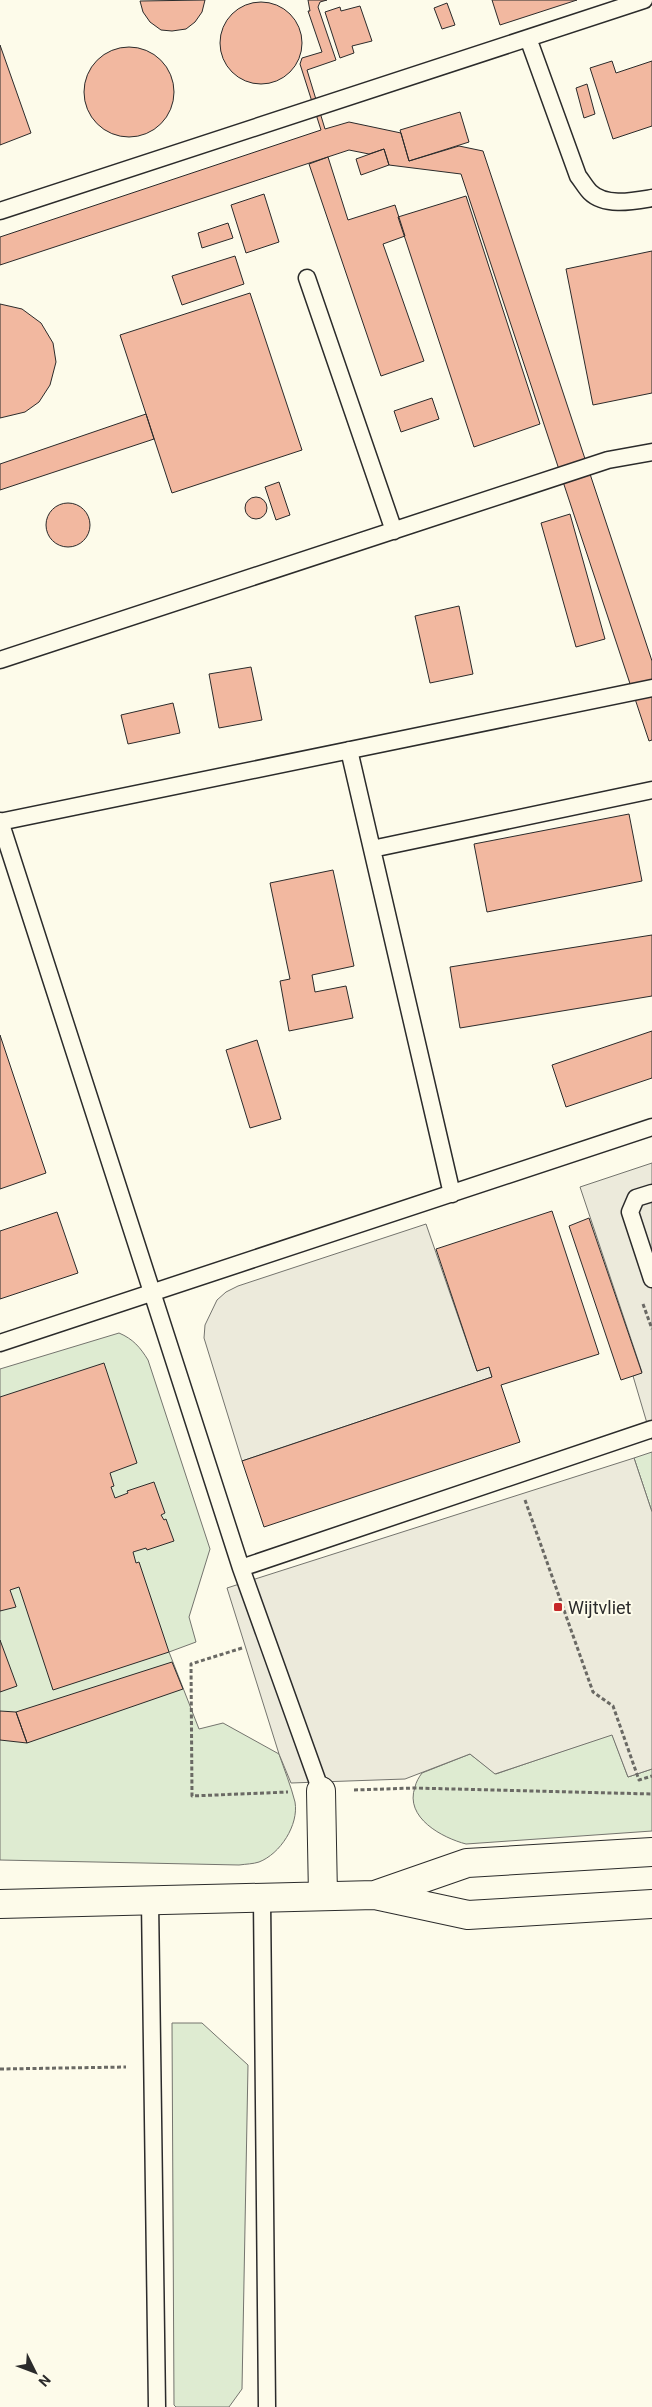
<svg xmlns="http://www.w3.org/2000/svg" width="652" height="2407" font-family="Roboto,sans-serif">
  <rect width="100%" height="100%" fill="#fdfbea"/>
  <path fill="#deebd1" stroke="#74746e" d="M119,1333C133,1339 140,1347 148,1360L210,1549L189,1617L196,1642L169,1652L199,1729L223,1723L279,1754C284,1769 291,1786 295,1802C299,1825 280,1854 259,1862C253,1864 246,1864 239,1865L0,1860V1369Z
    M652,1452V1512L634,1458Z
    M612,1734L628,1777L652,1769V1831L466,1844C443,1838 404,1818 415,1787C416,1782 419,1777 422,1773L470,1754L496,1774Z
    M172,2023H202L248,2065L242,2389L229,2407H176L174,2405Z"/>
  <path fill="#eceadb" stroke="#74746e" d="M652,1163V1440L633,1376L642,1372L580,1187Z
    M426,1224L477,1371L489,1367L492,1377L242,1461L204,1338L205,1325L217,1300L226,1292L238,1286Z
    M634,1458L652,1512V1769L628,1777L612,1735L495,1774L470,1754L405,1779L291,1783L279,1754L227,1588Z"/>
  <path fill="#f2b8a0" stroke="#2b2b2b" d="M205,0L202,12L195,22L186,29L172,31L161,30L150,22L143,12L140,1Z
    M308,0H327L320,2L318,7L336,60L307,70L325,129L349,122L401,133L409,161L459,146L483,151L652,661V740L649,741L461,174L389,165L384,149L369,154L349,150L0,265V237L321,130L300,64L302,58L322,52L308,11H310Z
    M492,0H577L500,25Z
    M220 43a41 41 0 1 1 82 0a41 41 0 1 1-82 0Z
    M447,3L455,25L442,29L434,8Z
    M360,6L372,41L352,46L354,53L340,58L325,12L340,7L341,11Z
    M0,45L31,133L0,145Z
    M84 92a45 45 0 1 1 90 0a45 45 0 1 1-90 0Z
    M612,61L616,73L652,61V126L613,139L590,68Z
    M587,84L595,114L584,118L576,88Z
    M460,112L469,142L409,161L400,130Z
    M384,149L389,165L361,175L356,159Z
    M328,157L348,220L395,205L405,236L383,244L424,361L381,376L309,164Z
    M264,194L279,242L246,253L231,205Z
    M466,196L540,424L474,447L398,217Z
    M228,223L233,238L202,248L198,233Z
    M652,251V393L593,405L566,269Z
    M235,256L244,284L182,305L172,276Z
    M250,293L302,450L172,493L120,335Z
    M0,304L22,309L41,323L53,343L56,362L50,385L39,402L25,412L0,418Z
    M432,398L439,419L401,432L394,411Z
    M146,414L154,439L0,490V464Z
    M279,482L290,515L276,520L265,487Z
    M245 508a11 11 0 1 1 22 0a11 11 0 1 1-22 0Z
    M46 525a22 22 0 1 1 44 0a22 22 0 1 1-44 0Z
    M570,514L605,639L576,647L541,523Z
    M459,606L473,674L430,683L415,616Z
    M251,667L262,720L219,728L209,674Z
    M173,703L180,733L128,744L121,715Z
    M629,814L642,881L487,912L474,844Z
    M333,870L354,966L312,975L315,992L346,986L353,1018L289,1031L280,981L290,979L270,883Z
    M652,935V996L460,1028L450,967Z
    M652,1031V1078L566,1107L552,1065Z
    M0,1035L46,1173L0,1189Z
    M257,1040L281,1119L250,1128L226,1050Z
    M552,1211L599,1354L501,1385L520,1442L264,1527L242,1461L492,1377L489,1367L477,1371L436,1249Z
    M57,1212L78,1273L0,1299V1231Z
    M589,1218L642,1373L621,1380L569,1226Z
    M104,1363L137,1463L110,1473L114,1486L111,1487L115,1498L128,1493L127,1491L154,1482L165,1513L161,1515L164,1520L166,1519L174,1541L147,1550L146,1548L133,1552L136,1563L139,1562L169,1652L53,1690L19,1587L10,1590L16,1607L0,1611V1397Z
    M0,1640L17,1686L0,1692Z
    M172,1662L183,1689L27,1743L16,1712Z
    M0,1711L16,1712L27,1743L0,1740Z"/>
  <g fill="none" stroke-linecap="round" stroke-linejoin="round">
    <g stroke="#2b2b2b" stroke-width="19">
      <path id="lane" d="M528,38L578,176C582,181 586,188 590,192C605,207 634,201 652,198
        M0,211L644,0
        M307,278L394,531
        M0,660L608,460L652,452
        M349,750L452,1194
        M0,821L241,1568L321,1791
        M0,822L652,688
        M372,849L652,790
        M652,1193L636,1198L630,1212L652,1279
        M0,1343L652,1127
        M241,1568L652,1429
        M262,1899L267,2407
        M150,1901L157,2407"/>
    </g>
    <g stroke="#2b2b2b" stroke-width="30">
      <path id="street" d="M321,1791L323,1896
        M375,1895L467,1863L652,1852
        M0,1904L375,1895L468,1915L652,1904"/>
    </g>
    <path stroke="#6a6964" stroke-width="3" stroke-dasharray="4 2.5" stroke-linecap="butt" d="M643,1304L652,1329
      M525,1500L593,1692L613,1706L639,1780L652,1776
      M242,1648L191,1664L192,1796L288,1792
      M354,1790L414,1788L652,1794
      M0,2069L126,2067"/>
    <use href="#lane" stroke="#fdfbea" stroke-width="16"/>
    <use href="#street" stroke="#fdfbea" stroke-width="28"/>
  </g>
  <rect fill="#c62828" stroke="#fdfbea" stroke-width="2" x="553" y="1602" width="10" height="10" rx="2.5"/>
  <g text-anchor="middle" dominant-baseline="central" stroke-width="4" stroke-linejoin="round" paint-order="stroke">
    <g font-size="18" fill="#2b2b2b" stroke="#fdfbea" text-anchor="start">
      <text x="568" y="1607">Wijtvliet</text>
    </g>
  </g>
  <g transform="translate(35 2372) rotate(132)" stroke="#fdfbea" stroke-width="4" paint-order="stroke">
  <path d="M0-4L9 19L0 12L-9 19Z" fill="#2b2b2b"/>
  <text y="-8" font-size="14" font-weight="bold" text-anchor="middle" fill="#2b2b2b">N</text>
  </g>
</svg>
